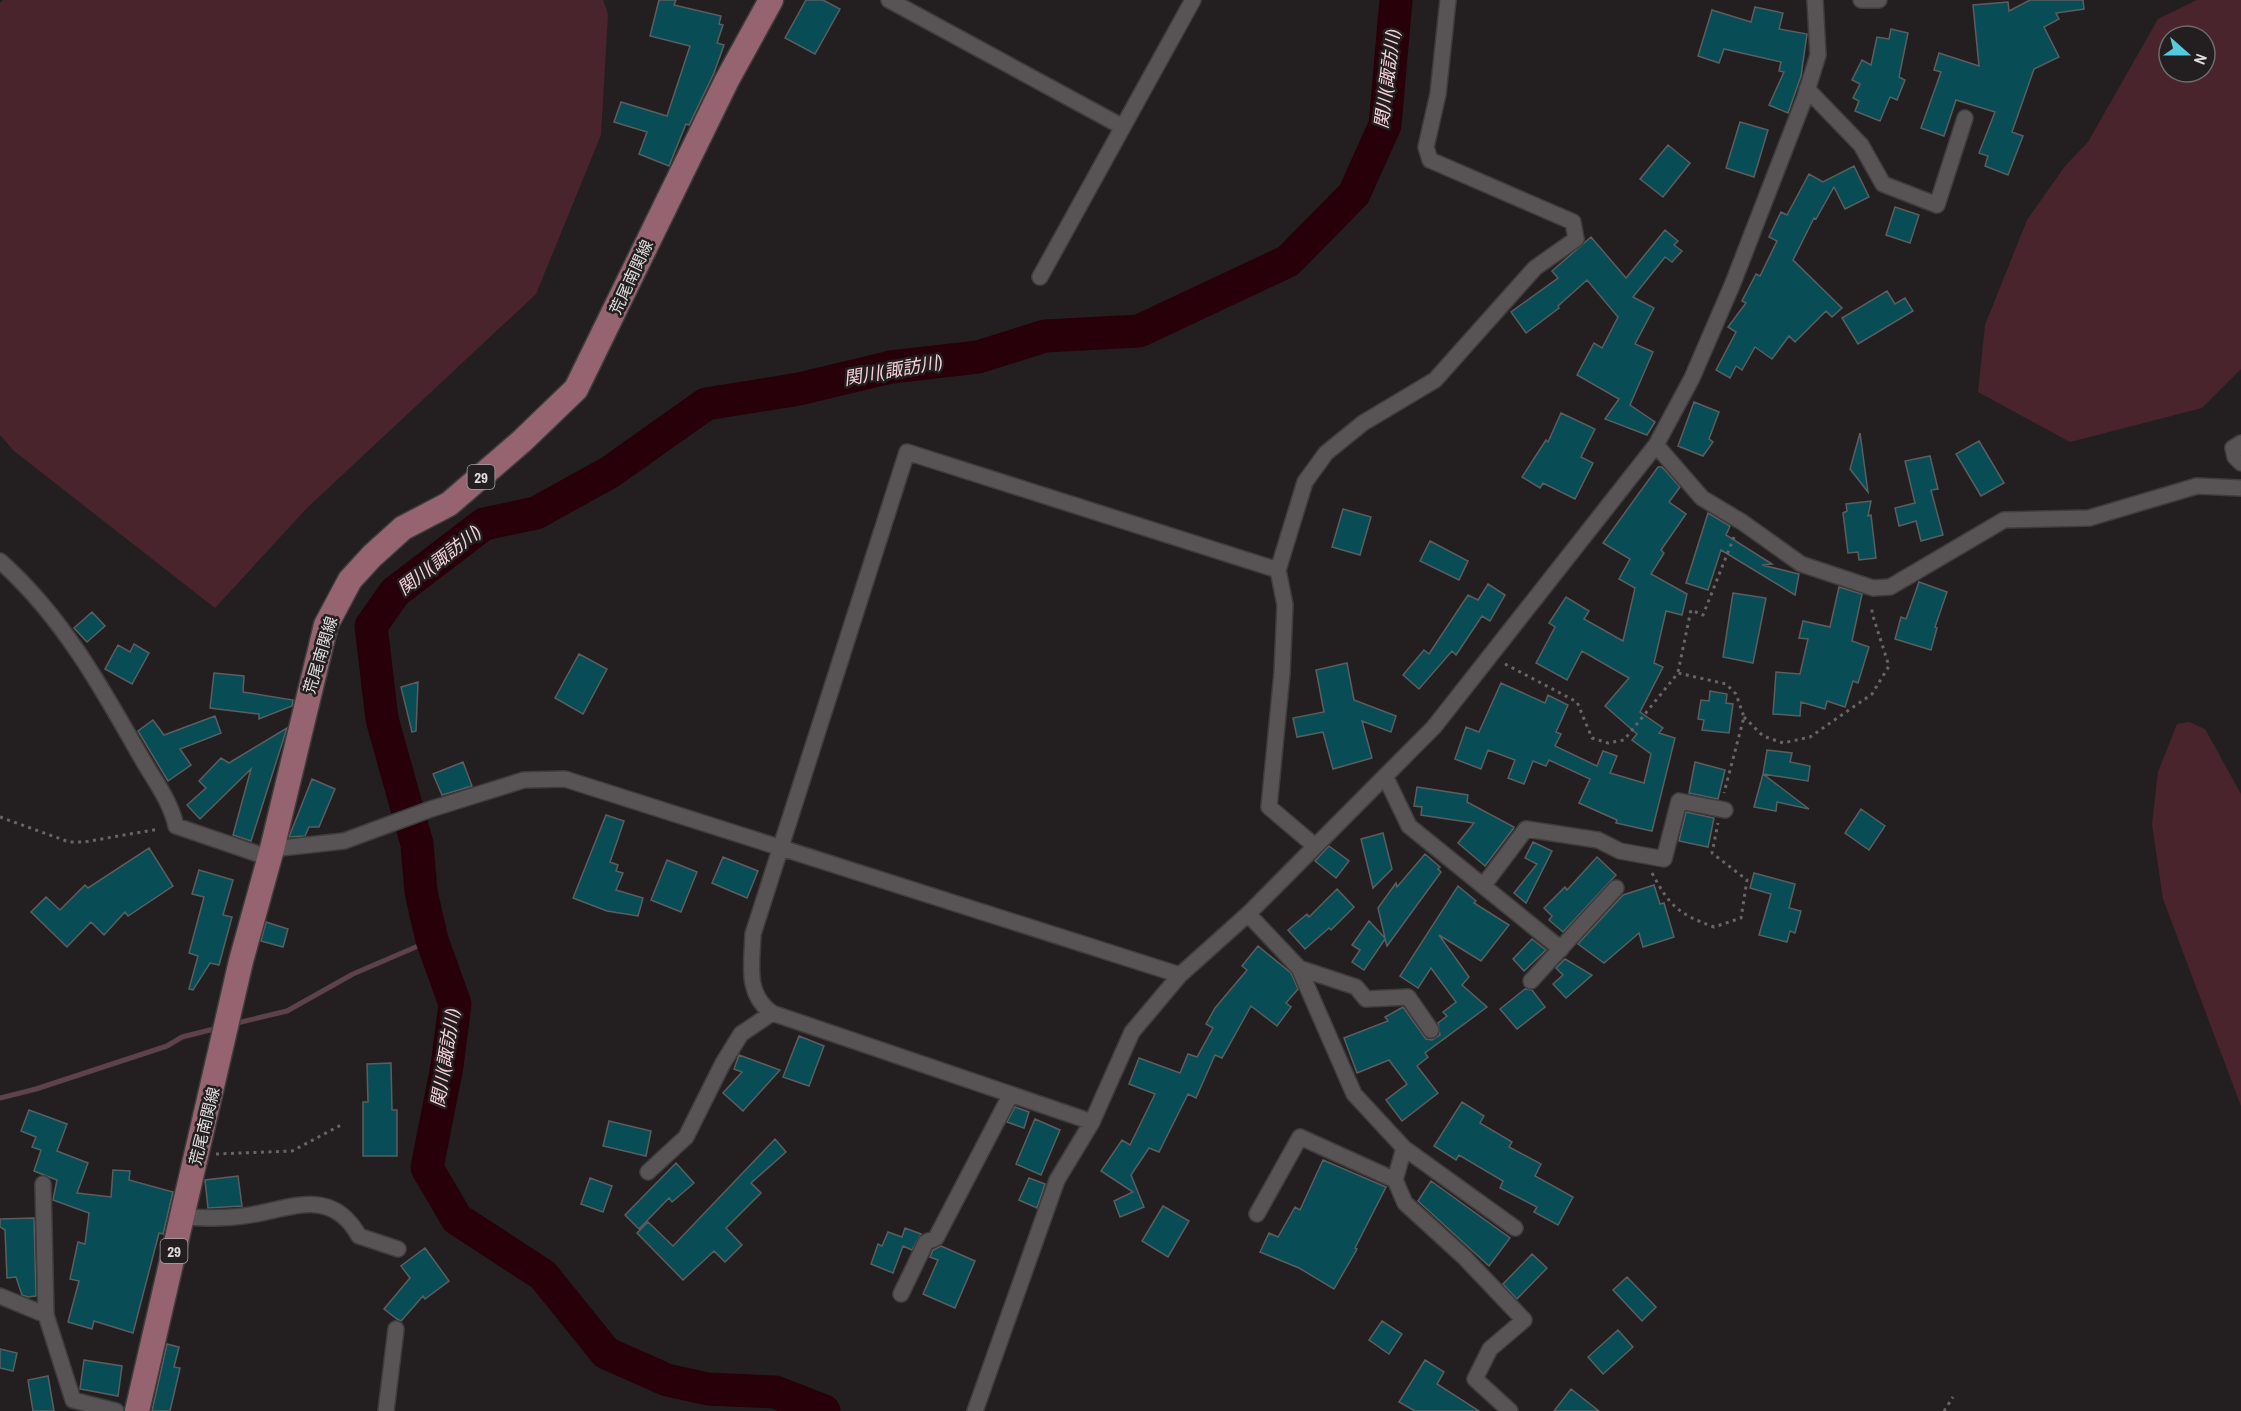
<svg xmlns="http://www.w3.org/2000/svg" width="2241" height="1411" font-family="'Archivo Narrow','Noto Sans JP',sans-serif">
  <rect width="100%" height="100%" fill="#231f20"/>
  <path fill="#49242d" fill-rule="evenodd" d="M3,0H603L608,14L601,135L536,294L307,508L215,608L14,451L0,435V3Z
    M2197,0H2241V369L2202,408L2070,442L1978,392L1985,325L2027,220L2065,166L2088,142L2158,19ZM2169,36H2205V72H2169Z
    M2189,722L2205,729L2241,794V1106L2163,899L2152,824L2158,772L2177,724Z"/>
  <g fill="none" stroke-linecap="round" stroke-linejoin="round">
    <path stroke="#5e424a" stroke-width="5" d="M233,1024L287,1011L353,974L432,940
      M0,1098L36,1089L167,1046L182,1037L218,1028"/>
    <path stroke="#27000a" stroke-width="33" d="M824,1411L775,1392L708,1389L667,1380L606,1353L543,1275L457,1219L427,1168L447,1066L455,1004L432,940L421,892L417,844L382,719L371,626L395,592L484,524L536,513L610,472L706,404L799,389L891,367L978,357L1045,336L1139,331L1288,261L1354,194L1385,125L1396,0"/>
  </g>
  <path fill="#084c56" stroke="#5a5e5f" stroke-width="1.5" d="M659,0H676L674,5L721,16L719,24L723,25L717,43L724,45L714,73L689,125L686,124L669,166L639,154L647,132L614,122L621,102L667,116L690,46L650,36Z
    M806,0H823L840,9L815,54L785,38Z
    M2030,0H2083L2084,9L2056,13L2059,19L2044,27L2059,57L2034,69L2012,132L2023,136L2008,175L1985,166L1988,156L1979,153L1995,112L1956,100L1944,136L1921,128L1941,72L1934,70L1939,53L1979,66L1973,5L2008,2L2009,11Z
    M1755,7L1783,13L1779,29L1807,34L1801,76L1788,113L1769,105L1784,72L1779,71L1781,62L1724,49L1719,63L1698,56L1712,10L1751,22Z
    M1891,29L1908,33L1899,77L1905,80L1897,100L1890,97L1880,121L1855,111L1859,101L1853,98L1860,84L1852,80L1862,60L1871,65L1877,37L1889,39Z
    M1740,122L1768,130L1754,177L1726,168Z
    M1668,145L1690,163L1663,197L1640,179Z
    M1854,166L1869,197L1845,209L1834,187L1816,219L1814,218L1793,260L1842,308L1832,317L1826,311L1795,342L1789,336L1772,359L1755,347L1742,370L1736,366L1730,378L1716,370L1736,332L1728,327L1746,303L1742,301L1756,274L1760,276L1777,241L1769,237L1781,212L1787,215L1809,174L1823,182Z
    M1895,207L1919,215L1910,243L1886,235Z
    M1665,230L1678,241L1674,245L1682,251L1672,262L1665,257L1633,297L1654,308L1635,344L1653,352L1630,405L1655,422L1647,435L1605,419L1619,399L1577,375L1594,343L1602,348L1618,317L1587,280L1558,306L1559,308L1526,333L1511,312L1558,278L1552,271L1591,237L1626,278Z
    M1887,291L1895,304L1905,298L1913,311L1858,344L1842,318Z
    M1694,402L1719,412L1709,439L1713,442L1703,456L1678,446Z
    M1561,413L1595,429L1581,457L1593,463L1575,499L1543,483L1540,488L1522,477L1546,440L1548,442Z
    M1860,433L1868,492L1850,469Z
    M1979,441L2004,483L1981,496L1956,454Z
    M1930,456L1938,489L1931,490L1943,535L1921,541L1916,521L1899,526L1895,508L1915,503L1905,461Z
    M1658,467H1662L1680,487L1669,502L1686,514L1661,550L1664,553L1651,574L1687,594L1682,615L1666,611L1654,663L1663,667L1640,712L1663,728L1659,733L1675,738L1652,831L1616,823L1617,820L1579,803L1590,779L1549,760L1546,766L1533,761L1524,784L1508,778L1515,760L1488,750L1481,769L1455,759L1466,727L1479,732L1501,683L1545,703L1548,695L1568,705L1556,732L1561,734L1555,746L1597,766L1603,751L1617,756L1610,773L1644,783L1651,754L1632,740L1637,734L1605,706L1629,678L1582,651L1567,680L1536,663L1555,627L1549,623L1566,597L1589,611L1584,619L1623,641L1635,588L1619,579L1630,559L1603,543Z
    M1871,501L1868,516L1871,515L1876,558L1859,560L1858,552L1848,553L1843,513L1847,511L1846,504Z
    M1343,509L1371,517L1360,555L1332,547Z
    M1708,513L1730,526L1726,535L1772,564L1762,565L1799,574L1795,595L1721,550L1708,590L1686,583Z
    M1430,541L1468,561L1459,580L1420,561Z
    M1919,582L1947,592L1935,627L1937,628L1931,650L1895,639L1901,617L1906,619Z
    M1488,584L1505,595L1490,621L1482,616L1456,655L1452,651L1419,689L1403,675L1424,650L1429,654L1468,595L1478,600Z
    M1839,587L1862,594L1852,641L1869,647L1858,683L1853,681L1845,707L1827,701L1825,709L1801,702L1800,716L1773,714L1776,672L1800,674L1808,639L1799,638L1803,621L1830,627Z
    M1733,593L1766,598L1753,663L1723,657Z
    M92,612L105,626L87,642L74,628Z
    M134,644L149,653L132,684L105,669L118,645L130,652Z
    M579,654L607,669L583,714L555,698Z
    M1347,663L1354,700L1396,716L1391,732L1362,721L1372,758L1333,769L1323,732L1297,737L1293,718L1324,712L1316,670Z
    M214,673L244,676L243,692L293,700L292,706L259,719V714L210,708Z
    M418,682L416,731L412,732L401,687Z
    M1710,691L1727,694L1726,703L1733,704L1729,733L1702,730L1704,720L1698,719L1701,700L1709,701Z
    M215,716L221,733L180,749L191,765L168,781L138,731L153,720L164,735Z
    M287,728L251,841L233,835L251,769L200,819L187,805L206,788L199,781L221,758L229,763Z
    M1767,750L1792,753L1790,762L1810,766L1808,781L1763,774Z
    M463,762L472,786L442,795L433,774Z
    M1695,762L1725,770L1718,799L1689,793Z
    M1763,774L1809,809L1777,802L1776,811L1754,807Z
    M312,779L335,789L319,827H309L305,836L289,837Z
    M1417,787L1468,795L1467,802L1514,827L1513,829L1485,866L1458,843L1474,823L1421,815L1422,807L1414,806Z
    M1861,809L1885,826L1869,850L1845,833Z
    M1686,812L1714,818L1708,847L1679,841Z
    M606,815L624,821L610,862L618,865L616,871L623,873L616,890L643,898L638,916L607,911L573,898Z
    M1383,833L1392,869L1373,888L1361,839Z
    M1533,842L1552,851L1526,903L1514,893L1537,864L1525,858Z
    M1329,846L1349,861L1336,878L1315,861Z
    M149,848L173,886L128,916L125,912L104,935L91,922L67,947L31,912L46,897L60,910L85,885L88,888Z
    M1425,854L1440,867L1438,869L1441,872L1387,946L1385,939L1364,970L1352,962L1360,950L1352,945L1369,921L1385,938L1378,908L1396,883L1397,887Z
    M723,857L758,871L747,898L712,883Z
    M1597,857L1616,875L1563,932L1549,920L1552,916L1544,908L1565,887L1567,890Z
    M667,860L697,872L681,912L651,900Z
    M199,870L233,880L223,915L232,917L219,965L210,963L193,990L189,989L198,956L189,953L204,897L192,894Z
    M1754,873L1795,884L1789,908L1801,911L1795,933L1790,931L1787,942L1759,935L1771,894L1750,888Z
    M1654,885L1660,904L1664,903L1674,937L1643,947L1639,933L1604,963L1578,944L1623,895Z
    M1458,886L1476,901L1474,903L1509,925L1481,961L1439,935L1469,977L1462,985L1487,1007L1425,1053L1428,1057L1417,1066L1438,1093L1402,1121L1386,1100L1407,1084L1389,1060L1357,1073L1344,1038L1388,1021L1385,1017L1403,1007L1426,1039L1432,1040L1440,1035L1438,1023L1447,1016L1443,1012L1456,1002L1431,968L1418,988L1400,976Z
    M1337,889L1354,907L1331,930L1329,928L1305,949L1288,930L1307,914L1309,917Z
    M266,922L288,929L283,947L261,941Z
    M1532,939L1546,950L1524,971L1513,959Z
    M1258,946L1291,973L1298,989L1286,1003L1291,1007L1277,1026L1251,1006L1222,1058L1215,1055L1196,1098L1188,1094L1159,1152L1149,1148L1131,1175L1144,1207L1120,1217L1114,1201L1133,1192L1101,1171L1122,1140L1130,1145L1155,1094L1129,1084L1139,1058L1180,1073L1188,1054L1197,1057L1213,1028L1206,1024L1215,1008L1247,970L1242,966Z
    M1565,959L1592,975L1566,998L1553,984L1563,975L1556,968Z
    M1525,989L1532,990L1545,1007L1517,1029L1500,1009Z
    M799,1036L824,1046L809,1086L783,1077Z
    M739,1055L780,1070L743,1111L723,1093L742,1072L734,1069Z
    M391,1063L392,1110H397V1156H363V1102H368L367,1064Z
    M1462,1102L1484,1116L1480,1123L1512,1142L1509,1147L1541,1164L1535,1176L1573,1197L1558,1225L1534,1212L1537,1207L1500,1188L1503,1181L1459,1155L1456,1160L1434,1146Z
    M1015,1107L1029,1112L1024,1128L1007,1122Z
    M29,1110L67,1124L57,1151L88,1163L77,1193L111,1197L113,1170L130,1171L129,1180L173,1192L163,1234L159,1233L133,1333L94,1321L92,1329L68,1322L79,1281L70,1279L78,1242L85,1244L89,1213L53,1200L57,1180L34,1171L41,1150L32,1147L36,1137L21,1131Z
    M1035,1119L1060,1130L1041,1175L1016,1164Z
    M609,1121L651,1131L646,1156L603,1146Z
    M775,1139L786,1152L751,1183L761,1193L726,1228L742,1245L725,1262L714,1251L683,1280L637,1233L648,1222L673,1246Z
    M1323,1160L1386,1187L1355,1248L1357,1249L1334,1289L1299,1268L1260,1252L1269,1233L1278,1237L1295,1207L1300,1210Z
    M676,1163L694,1183L672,1202L669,1198L639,1229L625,1215Z
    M238,1176L242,1206L208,1208L205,1180Z
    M590,1178L612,1186L603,1212L581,1204Z
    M1029,1178L1045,1184L1037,1208L1019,1200Z
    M1431,1181L1510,1238L1489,1266L1418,1201Z
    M1163,1206L1189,1221L1168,1257L1142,1241Z
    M34,1218L36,1296L28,1297L22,1295L16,1277L7,1278L5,1230L0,1227V1219Z
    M905,1228L921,1234L912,1250L903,1246L893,1273L871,1264L878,1244L882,1246L888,1232L902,1237Z
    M941,1246L975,1261L955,1308L923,1294L938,1260L930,1257L933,1250Z
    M425,1248L449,1281L425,1299L423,1296L401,1321L397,1319L384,1309L410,1278L401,1266Z
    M1532,1254L1547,1268L1517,1299L1503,1284Z
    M1627,1277L1656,1307L1642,1321L1613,1290Z
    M1382,1321L1402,1334L1389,1354L1369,1340Z
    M1618,1330L1633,1347L1603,1374L1588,1357Z
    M167,1344L179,1347L174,1367L180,1368L170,1411H152Z
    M0,1349L17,1353L13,1371L0,1368Z
    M84,1360L122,1366L118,1396L80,1389Z
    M1425,1360L1444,1372L1437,1384L1479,1411H1415L1399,1402Z
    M48,1376L54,1411H33L28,1380Z
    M1571,1389L1599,1411H1554Z"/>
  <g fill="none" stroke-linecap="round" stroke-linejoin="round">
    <g stroke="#3f3c3d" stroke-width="18">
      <path id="minor" d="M889,0L1123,127
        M1861,0H1879
        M1807,89L1861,145L1883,184L1937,205L1965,118
        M1040,277L1193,0
        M2241,443L2233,448L2235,457L2241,463
        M1656,445L1702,498L1742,522L1801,564L1873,588L1890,587L2004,520L2089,518L2197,486L2241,488
        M0,561C61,615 101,686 141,757C154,780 170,800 176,826L270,858
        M1385,776L1409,826L1561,949
        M1315,846L1269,807L1282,673L1285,605L1278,570L1305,482L1326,453L1363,423L1435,380L1535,268L1576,239L1573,222L1430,160L1426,147L1438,94L1448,0
        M272,849L344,841L431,809L524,780L565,779L1180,975
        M1483,886L1526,829L1598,840L1620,851L1664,859L1679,801L1725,810
        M1248,914L1299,968L1354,1094L1404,1148L1395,1180L1405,1203L1464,1257L1524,1320L1490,1349L1475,1379L1510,1411
        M1299,968L1356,987L1366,999L1408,997L1431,1030
        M1531,981L1616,888
        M1092,1122L772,1013C745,994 752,964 753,934L907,452L1278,570
        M1404,1148L1515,1228
        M648,1172L686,1137L723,1063L741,1034L772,1013
        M43,1184L46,1315
        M1257,1214L1300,1137L1395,1180
        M182,1217C203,1218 222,1219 243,1216C287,1211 330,1184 359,1236L398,1249
        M901,1294L926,1242L936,1238L1010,1096
        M0,1296L46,1315L73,1400L116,1411
        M386,1411L396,1329
        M975,1411L1057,1180L1092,1122L1132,1032L1180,975L1248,914L1434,727L1656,445L1692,378L1733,283L1805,97L1818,55L1815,0"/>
    </g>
    <g stroke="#3f3c3d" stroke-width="27">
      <path id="primary" d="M137,1411L241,961L272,849L326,625L350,580L372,556L403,528L449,504L522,441L576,389L727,80L771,0"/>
    </g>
    <path stroke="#696566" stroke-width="3" stroke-dasharray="3 4.5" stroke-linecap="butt" d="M1505,664L1577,702L1592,738L1608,743L1624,740L1678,673L1726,684L1736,694L1744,717L1724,793
      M1678,672L1691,610L1703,615L1734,537
      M1744,717L1763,736L1783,743L1810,737L1872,694L1889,666L1872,613V605
      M0,817L69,842H84L159,829
      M1652,873C1670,907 1679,914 1714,927L1741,918L1747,880L1712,853L1718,823
      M216,1154L292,1151L343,1124
      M1944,1411L1953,1397"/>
    <use href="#minor" stroke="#585354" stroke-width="15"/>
    <use href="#primary" stroke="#956470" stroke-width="24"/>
  </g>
  <g text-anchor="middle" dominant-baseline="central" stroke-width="5" stroke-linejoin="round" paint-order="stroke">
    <g fill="#231f20" stroke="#a7a4a5" stroke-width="1.5">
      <rect x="467.5" y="465" width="27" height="24" rx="4.5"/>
      <rect x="160.5" y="1239" width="27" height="24" rx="4.5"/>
    </g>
    <g font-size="15" font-weight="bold" fill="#e0ddde">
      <text x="481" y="477">29</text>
      <text x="174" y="1251">29</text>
    </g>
    <g font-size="16" fill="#e0ddde" stroke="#231f20">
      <text transform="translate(631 277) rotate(-65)">荒尾南関線</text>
      <text transform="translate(320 655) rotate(-73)">荒尾南関線</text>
      <text transform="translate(204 1126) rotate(-76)">荒尾南関線</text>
    </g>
    <g font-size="18" font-style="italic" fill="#f7d1d8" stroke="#231f20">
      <text transform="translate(1387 79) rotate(-83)">関川(諏訪川)</text>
      <text transform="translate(893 370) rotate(-10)">関川(諏訪川)</text>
      <text transform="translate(439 560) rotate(-38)">関川(諏訪川)</text>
      <text transform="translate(445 1058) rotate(-81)">関川(諏訪川)</text>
    </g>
  </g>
  <g transform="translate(2187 54) rotate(111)"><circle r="28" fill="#231f20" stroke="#6f6b6c" stroke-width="1.5"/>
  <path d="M0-4.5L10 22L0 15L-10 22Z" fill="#55cadf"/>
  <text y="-9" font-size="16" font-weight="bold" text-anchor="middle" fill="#e0ddde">N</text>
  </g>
</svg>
